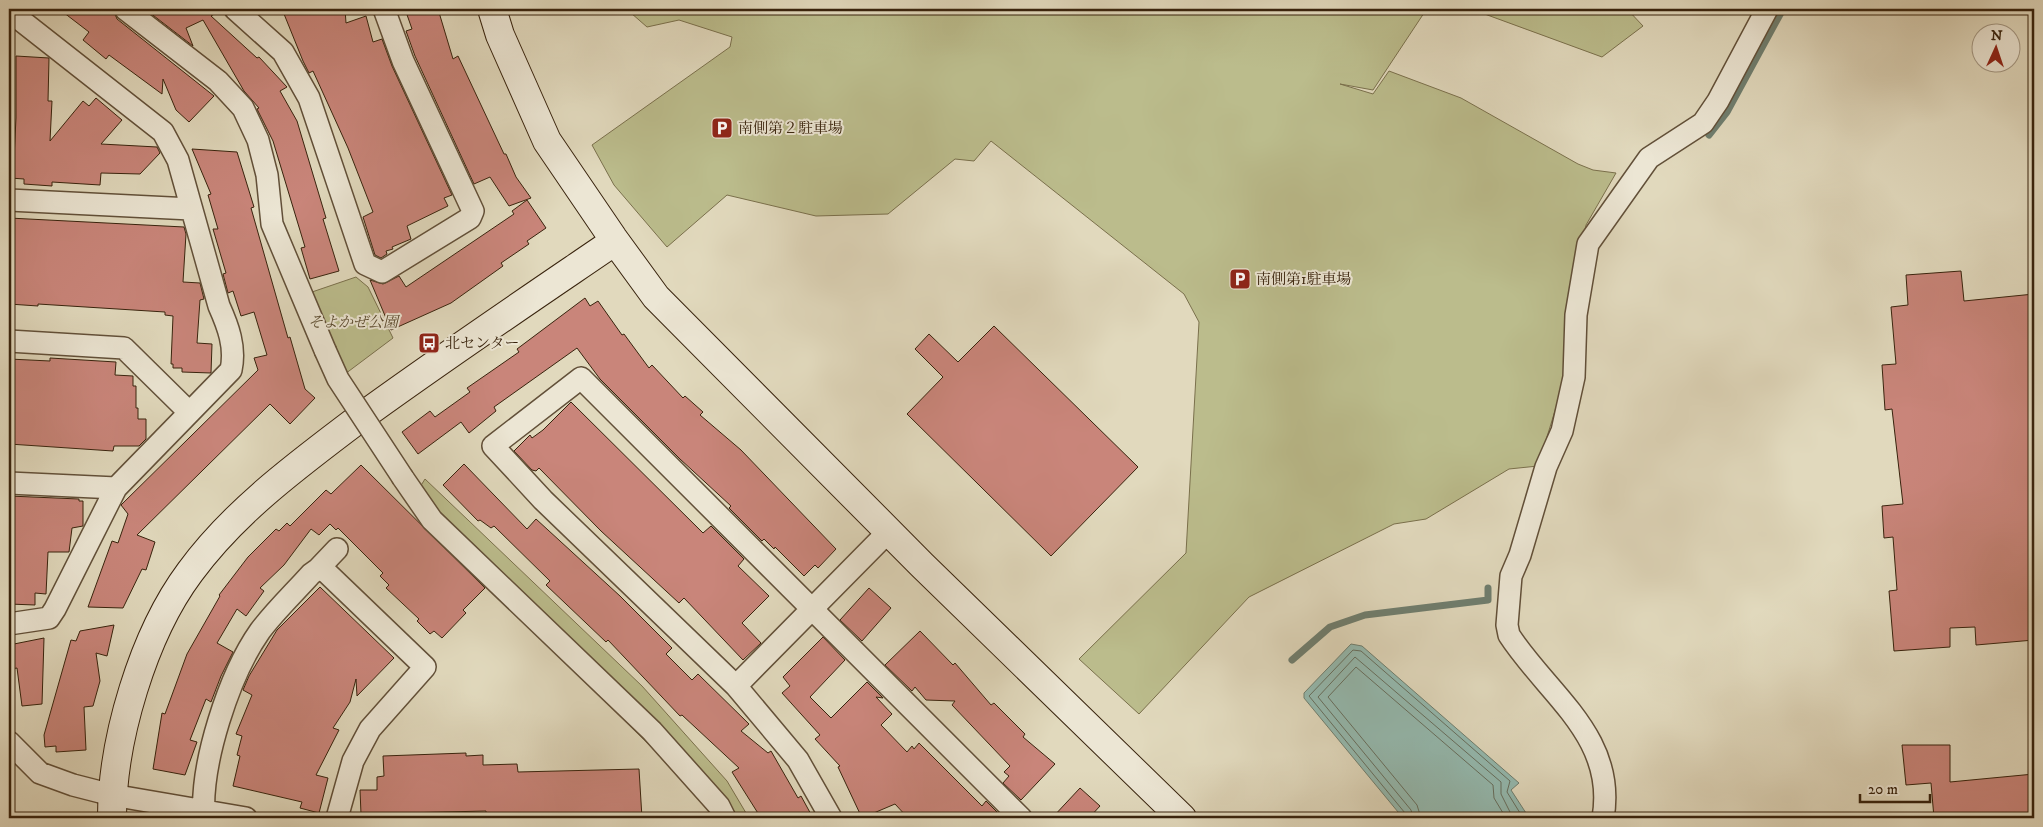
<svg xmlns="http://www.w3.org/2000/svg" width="2043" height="827" font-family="'IM FELL DW Pica','Noto Serif JP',serif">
  <rect width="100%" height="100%" fill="#e1d9bd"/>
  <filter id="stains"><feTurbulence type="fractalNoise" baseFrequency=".004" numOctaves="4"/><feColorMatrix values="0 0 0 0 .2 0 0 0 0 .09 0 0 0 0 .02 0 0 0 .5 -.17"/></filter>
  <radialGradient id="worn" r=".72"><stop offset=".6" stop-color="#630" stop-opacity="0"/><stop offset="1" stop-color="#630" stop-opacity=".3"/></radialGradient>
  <path fill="#bbbc8c" stroke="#7a704c" d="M635,9L646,14L661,9H1438L1424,13L1373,90L1340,84L1373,94L1389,71L1461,98L1578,164L1593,170L1616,173L1586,225L1569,315L1566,375L1538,466L1509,469L1426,519L1394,524L1249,597L1139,714L1079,659L1186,553L1199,322L1184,294L991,141L974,161L955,159L888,214L816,216L727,195L667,247L614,185L592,145L730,47L732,37L679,20L647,27L631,13Z
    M1471,9H1627L1643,26L1602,57Z
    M356,277L368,287L393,338L345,374L312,292Z
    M425,479L642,686L727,781L749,818H718L699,795L506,601L438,519L420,487Z"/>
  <path fill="#94bab0" stroke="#6f7e6f" d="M1351,644L1362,646L1519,783L1511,790L1526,813L1524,818H1403L1304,698V693Z"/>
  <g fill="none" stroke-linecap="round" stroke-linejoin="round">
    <path stroke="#666e5e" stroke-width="1" d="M1407,818L1405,813L1309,696L1353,650L1361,651L1510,781L1507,792L1520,813L1519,818
      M1413,818L1411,810L1318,697L1355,657L1501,782V794L1513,818
      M1421,818L1417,805L1328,697L1356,667L1493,785L1494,798L1506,818"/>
    <path stroke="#6f7e6f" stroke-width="7" d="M1709,135L1727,112L1783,9
      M1292,660L1330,627L1365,615L1488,600V588"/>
  </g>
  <path fill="#c9857a" stroke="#38230d" d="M59,9H113L117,19L214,96L189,122L176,110L163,79L162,94L109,55L106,59L83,40L89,32Z
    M145,9H223L211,16L257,58L259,57L287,87L280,91L297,121L326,218L323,219L339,271L310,279L301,248L305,247L273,141L257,109L259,108L244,91L203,20L186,28L193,46Z
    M282,9H345L346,23L366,16L373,42L382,39L392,66L452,195L444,198L448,206L407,226L411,239L392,247L393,249L386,251L387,254L381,258L375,255L363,217L373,212L348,148L313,71L309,73L303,61Z
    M405,9H438L453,59L458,56L504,154H506L516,177L531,198L509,206L490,177L474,184L415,56L406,31L412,29Z
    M16,56L49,58L48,101H52L50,141L83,101L89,106L96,98L122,120L101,144L157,147L160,153L140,174L101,173L100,185L52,182V186L24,184V179L10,178L11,158H14L16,118Z
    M192,149L237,152L254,207L251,208L288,338L290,337L305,389L315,398L290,424L270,404L137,535L155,542L146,570L142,569L123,608L88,607L112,541L118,543L128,514L121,505L258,370L254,358L267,355L254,312L241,316L233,291L228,293L223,274L226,273L213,229H218L208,195L211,194Z
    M527,200L546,228L527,241L529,244L501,263L503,266L451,303L391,330L370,280L383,284L399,276L406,287L514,214L512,211Z
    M9,218L184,227L186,234L183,282L200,283L204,299L200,300L197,343L212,344L211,373L182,372V368H173V364H171L173,316L165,315V312L38,304V306L9,304Z
    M1961,271L1964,301L2034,294V640L1976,645L1975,627L1950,628V647L1894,651L1889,591L1897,590L1893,537L1884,538L1882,506L1903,504L1892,409L1885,410L1882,365L1896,364L1891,307L1908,305L1906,275Z
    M585,298L590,306L598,301L622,335L624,334L649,368L652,365L683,398L685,396L703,412L700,415L741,450L836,549L818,568L815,565L804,576L775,547L774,549L764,539L762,541L729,508L731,506L680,459L600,379L577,348L494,407L496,411L469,433L461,422L418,454L402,432L430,411L435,417L470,392L467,388L519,352L517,349Z
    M994,326L1138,467L1051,556L907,414L943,377L915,349L929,334L958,362Z
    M50,358L116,362L115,375L133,376V386H136V408H138V419H146V439L139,446H114L113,451L9,444V359L50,361Z
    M571,402L703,533L711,526L744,559L738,566L769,596L742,623L761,643L743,660L684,598L679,603L601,531L539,468L536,471L532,470L514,451L530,435L532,438L543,430Z
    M464,464L527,529L536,519L620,596L672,648L666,654L692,680L698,674L749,724L741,731L768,753L771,751L798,798L801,796L813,818H761L732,772L739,768L682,715L680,716L608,640L606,642L546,585L550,581L494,526L491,528L480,520L478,521L443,485Z
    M361,465L485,588L463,610L466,613L442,638L434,631L430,634L417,621L419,619L386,588L389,585L380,576L383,573L338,528L336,530L330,524L319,535L311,529L284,565L260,588L264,591L246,616L237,609L217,643L233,652L221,676L211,702L206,699L190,740L197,742L185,775L153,769L162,713L165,714L187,654L220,596L219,595L248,557L276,529L279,531L287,523L290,526L326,490L331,494Z
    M9,496L79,499V501H83V526L72,528L69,552H48L46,594L35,593V605L9,604Z
    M320,587L394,658L357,696L356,679L350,702L333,728L339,730L316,775L328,778L319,813L300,808L302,802L233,786L240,756L237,755L242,736L236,734L252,695L243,690L249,676L277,630Z
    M869,588L891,608L862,641L840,620Z
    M114,625L107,656L96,653L100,681L93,706L84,707L86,750L56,752V746L45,747L44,735L71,640L76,641L80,631Z
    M920,631L953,665L955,663L991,705L994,703L1025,734L1023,737L1055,764L1021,800L1003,783L1009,776L1004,772L1010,766L952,705L955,701L926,700L915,687L912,691L885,665Z
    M823,637L845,660L810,697L831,718L867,682L883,698L876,697L892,714L881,725L907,752L912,746L914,749L919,743L982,806L986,801L1003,818H908L895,804L862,818L838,767L840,766L815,739L820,735L782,693L790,686L783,677Z
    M44,638L42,704L22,706L17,668L11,669L9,645Z
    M1902,745H1950V782L2034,774V818H1934L1931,783L1906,785Z
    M466,753V756L483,755V765L517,764L518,772L639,769L642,818H486V811L361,814L360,790H377V777L384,776L383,756Z
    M1080,788L1100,806L1089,818H1052Z"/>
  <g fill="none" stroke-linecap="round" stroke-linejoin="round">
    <g stroke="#625039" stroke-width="24">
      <path id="street" d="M125,9L218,81L243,108L258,140L267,175L272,224L325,350
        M235,9L283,52L309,98L365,264L382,272L470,218L473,211L403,61L384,9
        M9,11L163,132L178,160L219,306C228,326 236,347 231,370L116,488L55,609L49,618L9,624
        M9,200L191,209
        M9,341L124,348L189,412
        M403,478L432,520L652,731L719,806L725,818
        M9,483L116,488
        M318,569L337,549
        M736,686L543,500L493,446L581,378L1021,818
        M9,742L40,773L73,785L112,795L246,818
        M204,818C200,764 229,675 260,631C275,611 294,593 311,574L318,569L326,572L425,667L370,729L353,761L337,818
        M831,818L798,760L736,686L888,532
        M1603,818C1617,737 1548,695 1509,635L1507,625L1511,576L1520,555L1546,467L1562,431L1574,377L1576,315L1588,244L1649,158L1703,123L1718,101L1767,9"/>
    </g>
    <g stroke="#38230d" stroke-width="30">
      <path id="secondary" d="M492,9L500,35L547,141L613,238L656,297L922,565L1182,818
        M112,818C112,740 143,635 190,572C234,512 295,467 353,423C439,360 527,301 615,241"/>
    </g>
    <use href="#street" stroke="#ece6d4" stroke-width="21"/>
    <use href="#secondary" stroke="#ece6d4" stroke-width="28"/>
    <g stroke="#625039" stroke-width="24" stroke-linecap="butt">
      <path id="street-bridge" d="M325,350L338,379L403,478"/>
    </g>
    <use href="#street-bridge" stroke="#ece6d4" stroke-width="21"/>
  </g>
  <defs>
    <g id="parking-square" transform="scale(1.125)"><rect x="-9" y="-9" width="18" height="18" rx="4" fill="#8f2418" stroke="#ece6d4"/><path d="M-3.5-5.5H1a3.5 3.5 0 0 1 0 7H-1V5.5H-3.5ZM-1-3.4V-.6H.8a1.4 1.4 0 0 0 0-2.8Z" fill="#fff"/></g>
    <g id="bus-square" transform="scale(1.125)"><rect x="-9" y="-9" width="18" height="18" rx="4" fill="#8f2418" stroke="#ece6d4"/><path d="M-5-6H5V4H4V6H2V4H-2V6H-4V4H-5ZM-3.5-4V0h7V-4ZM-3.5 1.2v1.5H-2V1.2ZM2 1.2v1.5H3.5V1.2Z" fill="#fff"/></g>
  </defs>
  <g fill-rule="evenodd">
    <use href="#parking-square" x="722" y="128"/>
    <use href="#parking-square" x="1240" y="279"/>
    <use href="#bus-square" x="429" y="343"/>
  </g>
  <g text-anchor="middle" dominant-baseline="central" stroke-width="4" stroke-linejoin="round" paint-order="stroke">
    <g font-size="15" fill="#38230d" stroke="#ece6d4" text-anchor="start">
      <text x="738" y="128">南側第２駐車場</text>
      <text x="1256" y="279">南側第1駐車場</text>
      <text x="445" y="343">北センター</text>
    </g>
    <g font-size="15" font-style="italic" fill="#59492d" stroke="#ece6d4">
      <text x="353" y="322">そよかぜ公園</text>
    </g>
  </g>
  <rect width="2043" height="827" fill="none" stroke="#e1d9bd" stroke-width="30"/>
  <rect x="10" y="10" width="2023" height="807" fill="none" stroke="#38230d" stroke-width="2.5"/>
  <rect x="15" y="15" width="2013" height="797" fill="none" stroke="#38230d"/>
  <g transform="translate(1996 48) rotate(3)"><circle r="24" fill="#ece6d4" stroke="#a49884"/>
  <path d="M0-4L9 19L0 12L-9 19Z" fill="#8f2418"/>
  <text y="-8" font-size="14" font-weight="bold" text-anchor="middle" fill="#38230d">N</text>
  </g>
  <path d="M1860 794v8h70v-8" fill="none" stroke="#38230d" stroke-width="2.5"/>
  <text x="1868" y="794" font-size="15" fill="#38230d" stroke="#ece6d4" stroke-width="4" paint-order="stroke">20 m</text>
  <rect width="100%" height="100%" filter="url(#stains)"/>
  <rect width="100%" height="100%" fill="url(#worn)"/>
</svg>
